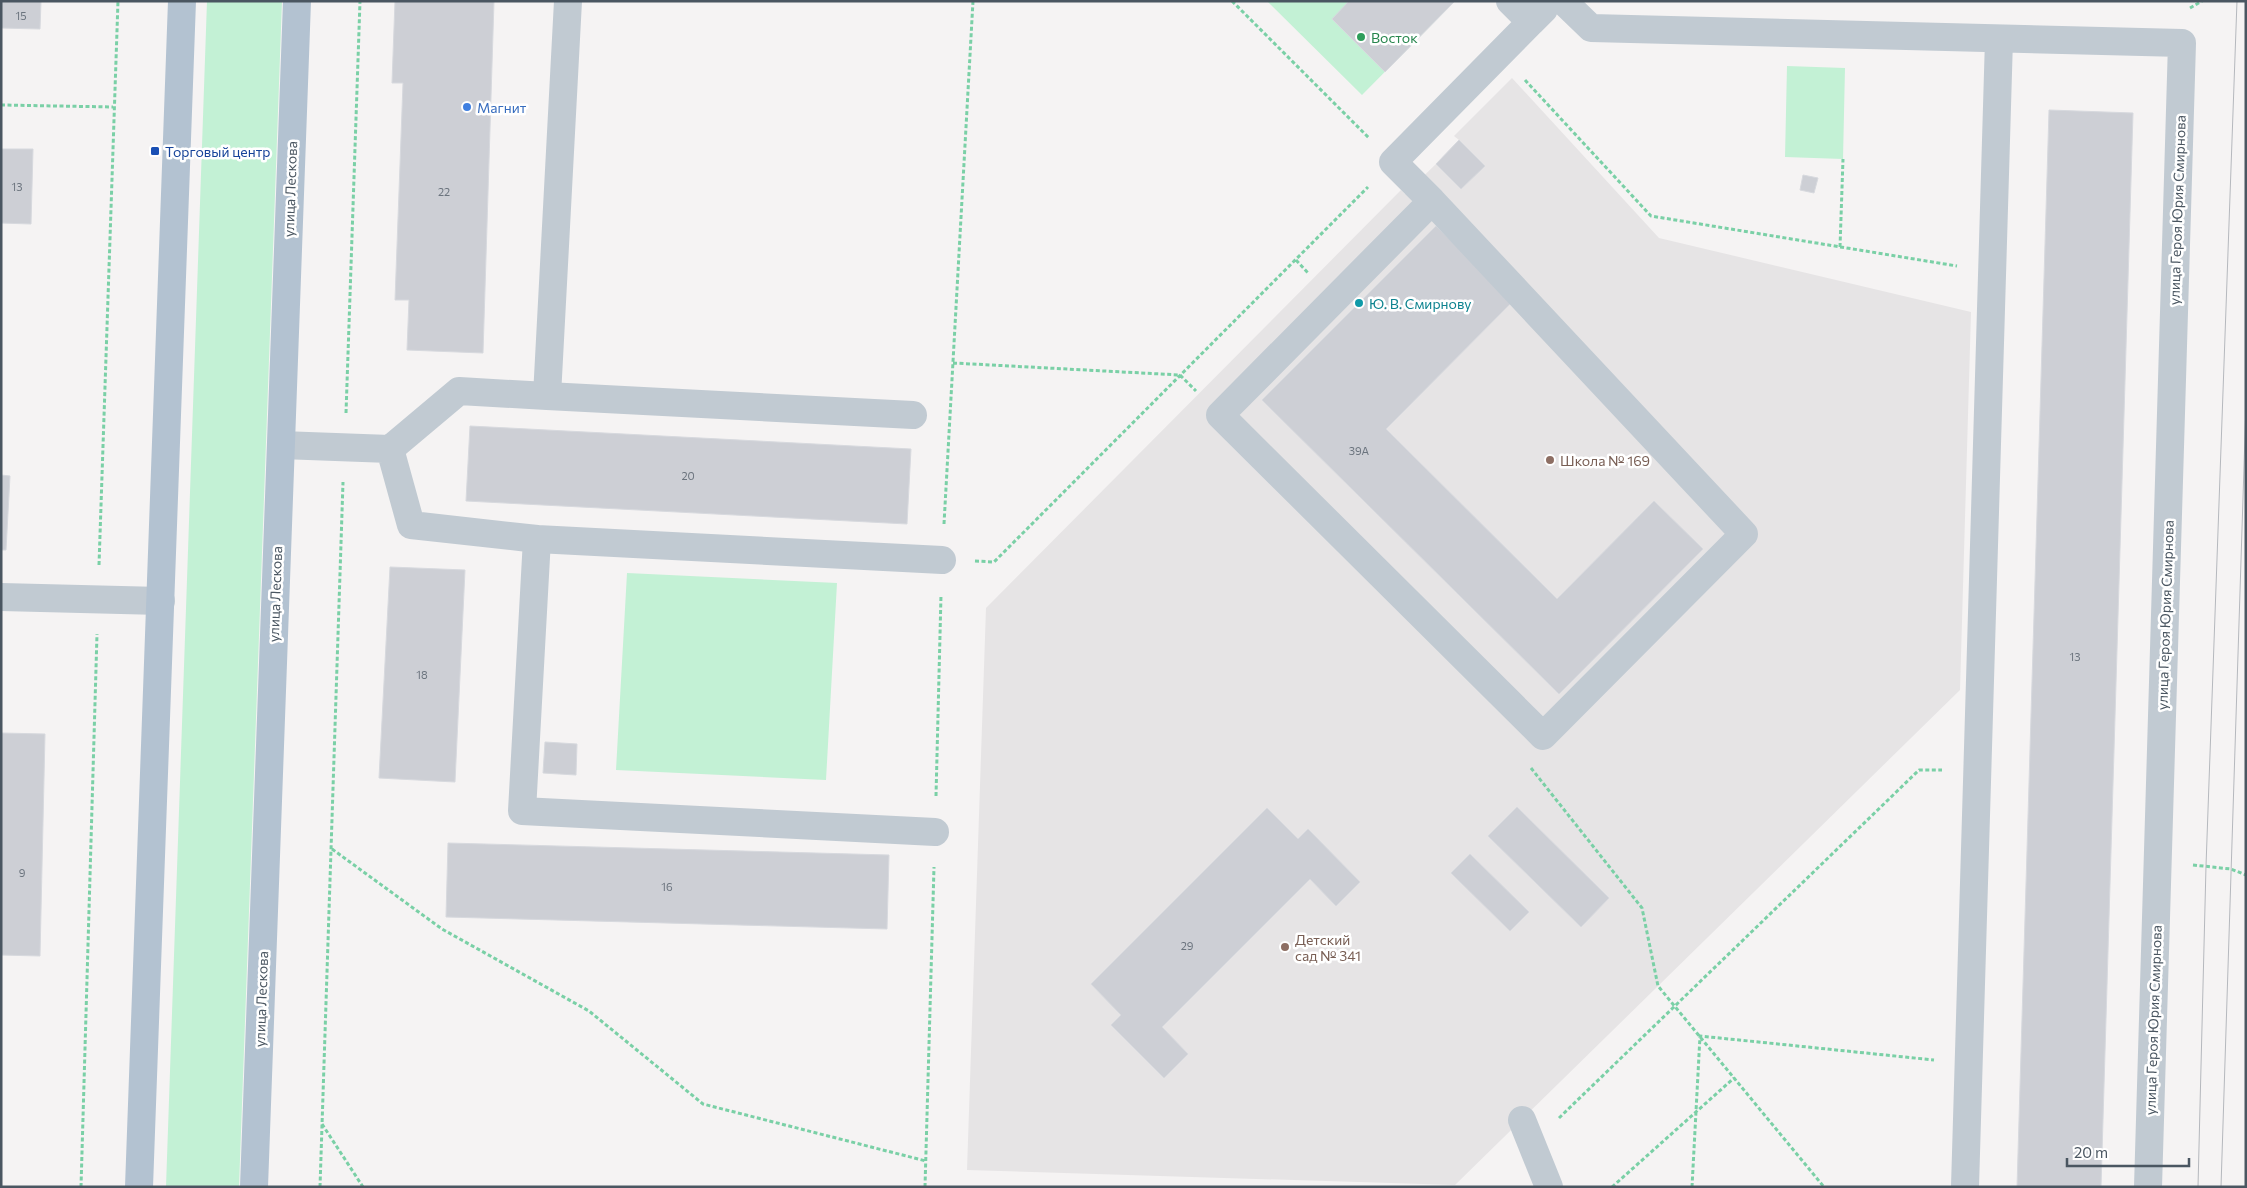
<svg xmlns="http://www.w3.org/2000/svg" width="2247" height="1188" font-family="Commissioner,sans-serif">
  <rect width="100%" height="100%" fill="#f5f3f3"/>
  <path fill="#e6e4e5" d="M1512,78L1659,238L1971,312L1960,690L1455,1185L967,1170L986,608L1401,190L1405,194L1436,164L1459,140L1454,136Z"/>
  <path fill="#c3f1d5" d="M207,1H282L239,1187H166Z
    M1267,1H1455L1362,95Z
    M1787,66L1845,68L1843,159L1785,157Z
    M627,573L837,583L826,780L616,770Z"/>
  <path fill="#cdcfd5" stroke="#d7d9de" d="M1,1H41L40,29L1,28Z
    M395,1H494L483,353L407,350L409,300H395L403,83H392Z
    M1349,1H1455L1385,72L1332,19Z
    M2049,110L2133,113L2101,1187H2017Z
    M1459,140L1485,166L1461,189L1436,164Z
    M1,149H33L31,224L1,223Z
    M1803,175L1818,178L1814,193L1800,190Z
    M1436,226L1512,302L1386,429L1557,599L1654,501L1703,549L1559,694L1262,400Z
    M470,426L911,449L907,524L466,501Z
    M1,475L10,476L6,550H1Z
    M390,567L465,570L455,782L379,778Z
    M1,733L45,734L40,956L1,955Z
    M545,742L577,744L576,775L543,773Z
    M1517,807L1609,898L1581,927L1488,836Z
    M1267,808L1298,839L1308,829L1360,882L1336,906L1310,879L1162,1027L1188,1054L1164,1078L1111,1025L1121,1015L1091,984Z
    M448,843L889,855L887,929L446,917Z
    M1470,854L1529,912L1510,931L1451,873Z"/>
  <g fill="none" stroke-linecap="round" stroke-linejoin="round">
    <path stroke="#7ad0a6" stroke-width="3" stroke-dasharray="4 2.5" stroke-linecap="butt" d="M1232,1L1369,138
      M2190,8L2202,1
      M1525,80L1651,216L1957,266
      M1,105L113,107
      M1840,247L1843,159
      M1296,260L1309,274
      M953,363L1180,375L1196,391
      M346,413L360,1
      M944,524L973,1
      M975,561L994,562L1368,187
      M99,565L118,1
      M1531,768L1642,908L1658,986L1824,1187
      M936,796L941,595
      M332,849L442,929L589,1011L703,1104L926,1161
      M2193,865L2231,869L2246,875
      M1559,1118L1919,770H1942
      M322,1124L363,1187
      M81,1187L97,634
      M320,1187L343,482
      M925,1187L934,867
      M1612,1187L1734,1078
      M1692,1187L1700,1036L1934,1060"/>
    <path stroke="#c1cad2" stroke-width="28" d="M1510,1L1531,22L1544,9
      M1563,1L1591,28L2182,43L2148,1187
      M1432,201L1220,415L1543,736L1744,534L1432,201L1393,162L1531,22
      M547,396L913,415
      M281,445L390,449L459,391L547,396L568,1
      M390,449L411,525L537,539L522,811L935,832
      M537,539L942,560
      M1,597L161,601
      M1522,1120L1549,1187
      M1965,1187L1999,39"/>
    <path stroke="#b3c2d1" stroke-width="28" d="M139,1187L182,1
      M254,1187L297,1"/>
    <path stroke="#b5b8bd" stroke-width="1" d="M2198,1187L2206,866L2237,1
      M2221,1187L2246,404"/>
  </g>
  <circle fill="#2e9e5b" stroke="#fff" stroke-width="2" cx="1361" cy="37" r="5"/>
  <circle fill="#3f7fe0" stroke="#fff" stroke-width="2" cx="467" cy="107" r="5"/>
  <rect fill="#1a4fb4" stroke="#fff" stroke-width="2" x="150" y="146" width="10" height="10" rx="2.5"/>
  <circle fill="#0f9aa8" stroke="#fff" stroke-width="2" cx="1359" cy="303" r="5"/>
  <g fill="#8d6e63" stroke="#fff" stroke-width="2">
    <circle cx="1550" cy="460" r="5"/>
    <circle cx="1285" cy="947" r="5"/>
  </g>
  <g text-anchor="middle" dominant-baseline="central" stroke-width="5" stroke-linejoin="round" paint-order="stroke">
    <g font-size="11" fill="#6b747e">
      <text x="21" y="15">15</text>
      <text x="17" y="186">13</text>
      <text x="444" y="191">22</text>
      <text x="1359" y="450">39А</text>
      <text x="688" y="475">20</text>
      <text x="2075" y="656">13</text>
      <text x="422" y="674">18</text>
      <text x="22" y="872">9</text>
      <text x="667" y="886">16</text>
      <text x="1187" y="945">29</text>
    </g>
    <g font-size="14" fill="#27864d" stroke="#fff" text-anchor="start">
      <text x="1371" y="37">Восток</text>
    </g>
    <g font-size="14" fill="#366cbe" stroke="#fff" text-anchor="start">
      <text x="477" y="107">Магнит</text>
    </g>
    <g font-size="14" fill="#164399" stroke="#fff" text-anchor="start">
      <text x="165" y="151">Торговый центр</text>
    </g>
    <g font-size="14" fill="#4a5661" stroke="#fff">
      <text transform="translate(290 189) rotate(-88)">улица Лескова</text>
      <text transform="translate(2177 210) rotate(-88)">улица Героя Юрия Смирнова</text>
      <text transform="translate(275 594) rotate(-88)">улица Лескова</text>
      <text transform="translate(2165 615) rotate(-88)">улица Героя Юрия Смирнова</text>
      <text transform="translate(261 999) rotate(-88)">улица Лескова</text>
      <text transform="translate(2153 1020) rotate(-88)">улица Героя Юрия Смирнова</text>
    </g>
    <g font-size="14" fill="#0d838f" stroke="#fff" text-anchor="start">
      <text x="1369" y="303">Ю. В. Смирнову</text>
    </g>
    <g font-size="14" fill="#785e54" stroke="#fff" text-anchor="start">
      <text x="1560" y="460">Школа № 169</text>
      <text x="1295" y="939">Детский<tspan x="1295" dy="16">сад № 341</tspan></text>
    </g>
  </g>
  <rect width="2247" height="1188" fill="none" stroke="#4a5661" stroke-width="5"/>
  <path d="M2067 1158v8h122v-8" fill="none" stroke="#4a5661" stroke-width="2.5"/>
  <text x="2074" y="1158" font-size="15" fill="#4a5661" stroke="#ffffff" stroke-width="4" paint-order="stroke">20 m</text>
</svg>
